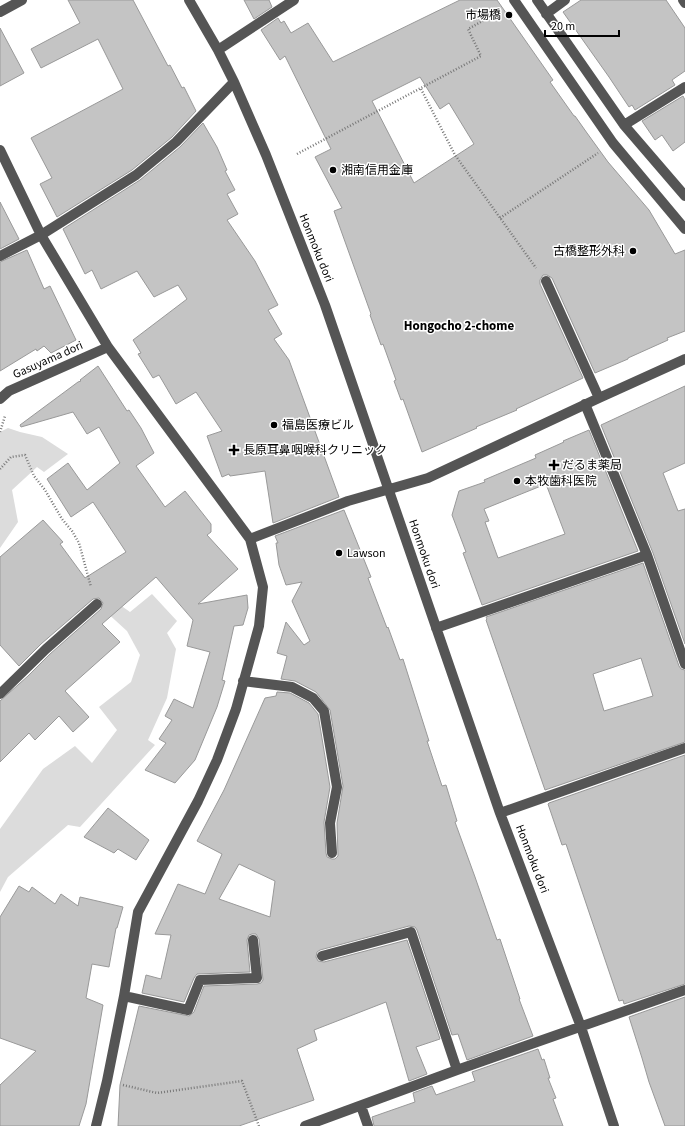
<svg xmlns="http://www.w3.org/2000/svg" width="685" height="1126" font-family="'Source Sans 3','Noto Sans JP',sans-serif">
  <rect width="100%" height="100%" fill="#fff"/>
  <path fill="#dcdcdc" d="M8,428L20,432L42,437L68,454L44,472L37,467L12,490L18,522L0,548V432Z
    M152,594L177,621L167,633L176,649L167,698L148,740L155,745L80,827L68,825L8,877L0,892V829L43,769L75,746L92,763L117,730L99,707L131,682L140,655L127,631L104,610L113,600L130,612Z"/>
  <path fill="#c4c4c4" stroke="#999" fill-rule="evenodd" d="M68,0H133L168,66L170,65L182,88L184,87L196,111L172,137L132,170L57,217L40,184L52,178L31,138L123,89L98,39L41,68L31,49L80,23Z
    M244,0H269L272,7L254,19Z
    M460,0H497L553,80L550,82L574,116H575L587,133L608,162L649,210L675,254L685,250V331L667,338L668,340L628,358V359L595,373L552,278L547,275H543L540,280V284L583,378L516,409L517,410L476,427L477,428L422,452L403,399L401,400L394,381L396,380L383,344L381,345L370,315L371,314L334,211L342,208L315,157L331,149L285,56L280,60L261,30L278,18L281,23L284,21L291,33L308,23L333,62ZM420,77L440,109L449,103L474,144L414,183L372,101Z
    M581,0H666L685,28V71L672,80L675,85L635,110L632,105L629,107L609,77L563,12Z
    M0,28L24,73L0,86Z
    M683,96L685,100V142L673,151L662,135L655,140L642,121Z
    M203,123L217,147L227,170L225,171L235,190L227,194L238,214L227,220L255,261L278,305L268,310L282,334L274,339L289,360L339,497L273,523L265,471L230,476L229,474L222,477L207,436L222,431L196,392L176,404L159,375L153,378L138,354L141,353L133,340L187,299L178,285L154,297L137,271L101,289L92,270L85,274L63,229L140,180L180,147Z
    M0,202L19,239L0,249Z
    M27,250L44,289L50,286L76,340L51,353L44,346L37,351L36,349L0,371V262Z
    M98,366L127,411L129,410L141,428L154,453L136,466L165,507L185,491L211,524V532L207,535L238,569L198,604L247,595L248,608L243,625L234,626L222,680L225,681L217,707L195,760L175,783L145,770L166,743L159,739L172,720L165,716L174,699L193,708L210,652L187,646L193,620L156,577L102,624L120,642L65,691L89,717L73,732L59,716L35,740L29,733L0,762V701L28,676L50,654L101,609L103,603L99,598L93,599L41,644L19,666L0,645V557L43,520L63,542L60,544L85,578L126,552L93,502L71,517L47,479L68,463L87,490L120,463L99,427L87,434L73,412L21,427L20,425L78,382L81,381L80,380Z
    M685,386V463L663,473L678,511L685,509V644L653,553L601,425Z
    M589,430L638,551L482,605L463,553L466,552L452,515L459,491L485,482L484,480L536,458L535,455L564,442L563,441ZM546,484L565,534L498,558L485,522L489,521L484,509Z
    M344,510L371,577L368,578L387,628L388,627L400,660L403,659L429,741H427L442,786L446,785L457,821L455,822L475,877L497,940L500,939L520,999H519L533,1036L467,1060L458,1034L452,1035L417,930L415,927L409,926L320,950L317,952L316,957L318,961L324,962L407,940L440,1039L416,1047L427,1074L409,1081L386,1002L314,1030L317,1040L297,1049L314,1100L239,1126H118L120,1085L139,1006L189,1016L194,1012L204,986L257,984L261,983L263,980L259,939L256,934H252L249,935L247,940L250,972L197,974L194,978L184,1002L142,993L146,975L161,979L171,935L155,934L178,884L205,894L222,854L197,841L224,790L265,698L276,696L277,692L290,693L309,703L318,714L330,787L324,822L326,853L327,857L332,859H335L338,856L337,823L343,786L330,710L316,692L295,681L281,679L287,656L277,653L286,622L304,645L310,641L292,601L302,582L286,585L279,565L276,543H278L275,536ZM239,864L275,881L270,917L219,899Z
    M643,563L679,666L681,669L685,670V742L545,790L486,620L487,619L486,617ZM641,658L653,696L604,711L593,674Z
    M685,755V984L624,1004L623,1000L619,1001L566,844L562,845L548,804L549,803Z
    M108,808L149,840L136,860L118,849L114,853L84,837Z
    M19,886L29,892L32,887L55,904L61,894L78,906L80,897L123,907L117,928H116L109,967L92,964L86,998L103,1005L86,1104L79,1126H0V1085L36,1051L0,1038V917Z
    M685,997V1126H665L649,1082L642,1058L629,1017Z
    M538,1049L542,1060L544,1059L550,1078H548L556,1098L553,1099L563,1126H374L372,1117L415,1102L413,1093L432,1086L436,1095L475,1081L472,1072Z"/>
  <g fill="none" stroke-linecap="round" stroke-linejoin="round">
    <path stroke="#777" stroke-width="2.5" stroke-dasharray="1 2" stroke-linecap="butt" d="M421,89L455,155L536,268
      M297,154L481,56L468,29L501,11
      M500,218L598,153
      M0,432L5,416
      M0,469L11,457L25,455L34,476L45,490L62,519L72,531L79,543L91,587
      M123,1085L157,1093L242,1081L259,1126"/>
    <path stroke="#555" stroke-width="10" d="M189,0L218,50L234,82L266,155L325,305L500,813L581,1027L614,1126
      M514,0L613,143L685,229
      M537,0L624,125L685,196
      M683,0L685,3
      M0,12L22,0
      M546,14L565,0
      M218,50L294,0
      M624,125L685,87
      M0,150L41,235L108,347L250,539L263,587L259,626L236,709L217,760L198,801L138,912L124,996L107,1081L96,1126
      M0,256L41,235L136,175L176,142L234,82
      M546,281L599,398
      M0,399L9,391L108,347
      M585,404L647,555L685,664
      M250,539L348,501L428,478L599,398L685,359
      M436,628L647,555
      M243,681L292,687L313,698L324,711L337,787L330,823L332,853
      M0,694L46,649L97,604
      M500,813L685,748
      M322,956L411,932L457,1070
      M124,996L188,1010L200,980L257,978L253,940
      M361,1106L368,1126
      M305,1126L457,1070L685,990"/>
  </g>
  <g fill="#000" stroke="#fff" stroke-width="1.5">
    <circle cx="509" cy="15" r="4"/>
    <circle cx="333" cy="170" r="4"/>
    <circle cx="633" cy="251" r="4"/>
    <circle cx="274" cy="425" r="4"/>
    <path d="M232 444h4v4h4v4h-4v4h-4v-4h-4v-4h4z"/>
    <path d="M552 459h4v4h4v4h-4v4h-4v-4h-4v-4h4z"/>
    <circle cx="517" cy="481" r="4"/>
    <circle cx="339" cy="553" r="4"/>
  </g>
  <g text-anchor="middle" dominant-baseline="central" stroke-width="3" stroke-linejoin="round" paint-order="stroke">
    <g font-size="12" fill="#000" stroke="#fff" text-anchor="start">
      <text x="501" y="15" text-anchor="end">市場橋</text>
      <text x="341" y="170">湘南信用金庫</text>
      <text x="625" y="251" text-anchor="end">古橋整形外科</text>
      <text x="282" y="425">福島医療ビル</text>
      <text x="243" y="450">長原耳鼻咽喉科クリニック</text>
      <text x="562" y="465">だるま薬局</text>
      <text x="525" y="481">本牧歯科医院</text>
      <text x="347" y="553">Lawson</text>
    </g>
    <g font-size="12" fill="#000" stroke="#fff">
      <text transform="translate(316 248) rotate(68)">Honmoku dori</text>
      <text transform="translate(48 360) rotate(-24)">Gasuyama dori</text>
      <text transform="translate(424 554) rotate(71)">Honmoku dori</text>
      <text transform="translate(532 859) rotate(69)">Honmoku dori</text>
    </g>
    <g font-size="13" font-weight="bold" fill="#000" stroke="#fff">
      <text x="459" y="326">Hongocho 2-chome</text>
    </g>
  </g>
  <path d="M545 30v6h74v-6" fill="none" stroke="#000000" stroke-width="2"/>
  <text x="551" y="30" font-size="12" fill="#000000" stroke="#ffffff" stroke-width="3" paint-order="stroke">20 m</text>
</svg>
